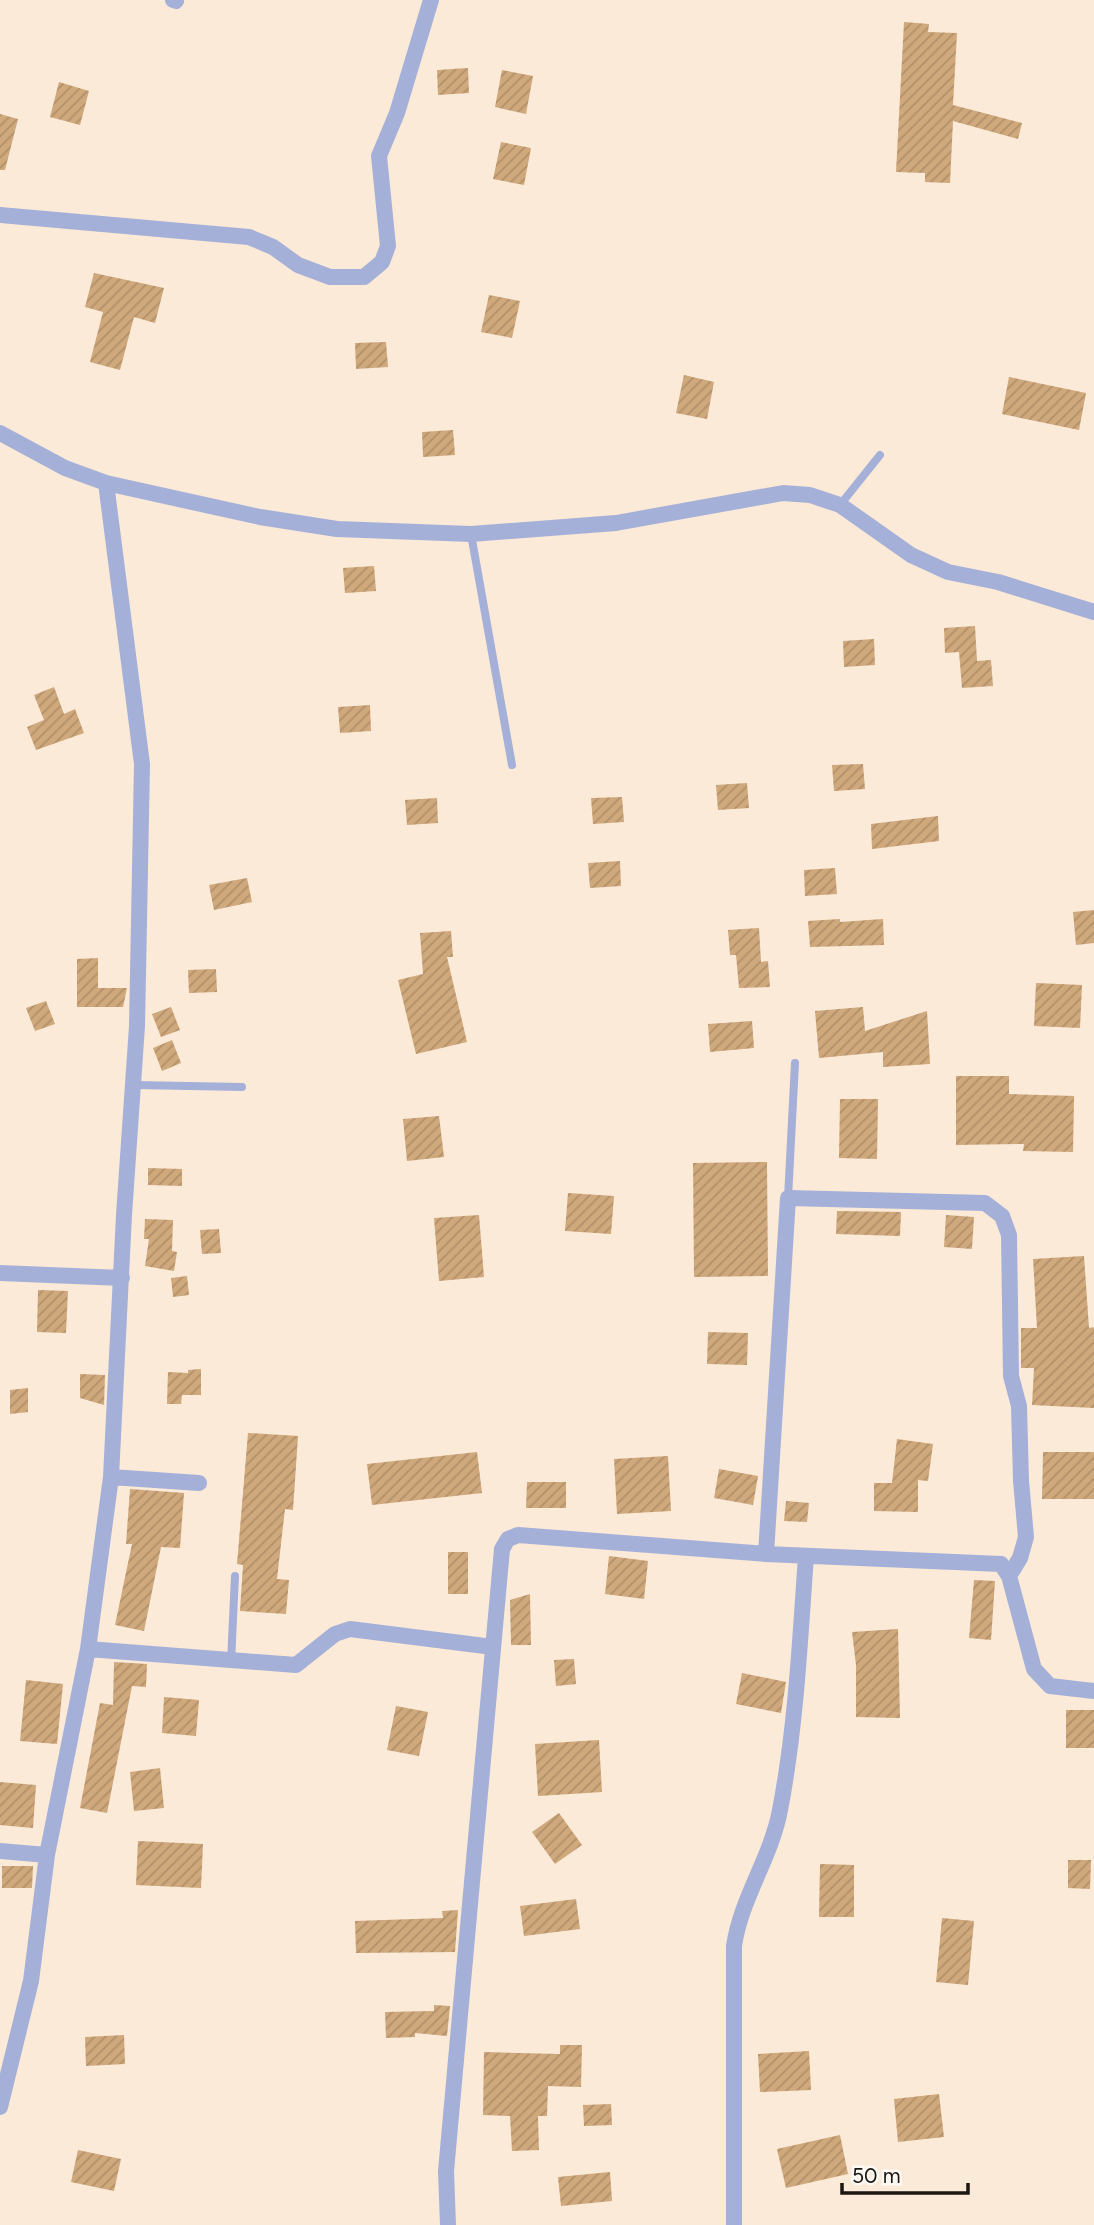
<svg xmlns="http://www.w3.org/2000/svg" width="1094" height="2225" font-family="Figtree,sans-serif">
  <defs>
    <pattern id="building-hatch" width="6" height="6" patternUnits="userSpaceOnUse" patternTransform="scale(1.75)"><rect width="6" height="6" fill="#cfa87c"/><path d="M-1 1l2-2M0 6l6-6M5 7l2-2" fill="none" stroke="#b1906a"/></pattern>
  </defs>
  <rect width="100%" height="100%" fill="#fbead7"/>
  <path fill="url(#building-hatch)" d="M904,22L929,24L928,32L957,33L953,105L1022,123L1018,139L953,121L950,183L925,182V173L896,172Z
    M468,68L469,93L438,95L437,70Z
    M502,70L533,76L526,114L495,107Z
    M59,82L89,91L80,125L50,117Z
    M0,114L18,119L5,170H0Z
    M501,142L531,148L524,185L493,179Z
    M94,273L164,288L155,323L134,317L120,370L90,362L103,312L85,307Z
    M489,295L520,301L512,338L481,332Z
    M386,342L388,367L356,369L355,343Z
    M684,375L714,382L707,419L676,413Z
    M1009,377L1086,393L1079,430L1002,414Z
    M453,430L455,455L423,457L422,432Z
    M374,566L376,591L345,593L343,568Z
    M975,626L977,661L991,660L993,686L962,688L959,652L945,653L944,628Z
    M874,639L875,665L844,667L843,641Z
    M54,687L64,714L75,709L84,733L36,750L27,727L44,720L34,695Z
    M370,705L371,731L340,733L338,707Z
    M863,764L865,789L834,791L832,765Z
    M747,783L749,808L718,810L716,785Z
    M622,797L624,822L593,824L591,798Z
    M437,798L438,823L407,825L405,800Z
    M938,816L939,841L872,849L871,824Z
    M620,861L621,886L590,888L588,863Z
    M835,868L837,894L805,896L804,870Z
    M247,878L252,902L214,910L209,885Z
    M1094,910V943L1076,945L1073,912Z
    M840,919V922L883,919L884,945L810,947L808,921Z
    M759,928L761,962L768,961L770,987L739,988L736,955H730L728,930Z
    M451,931L453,957H447L467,1042L416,1054L398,980L423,974L420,933Z
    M98,958V988H127L123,1007H77V959Z
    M216,969L217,992L189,993L188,970Z
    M1036,983L1082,985L1080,1028L1034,1026Z
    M46,1001L55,1024L35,1031L26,1008Z
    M171,1007L180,1030L161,1037L152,1014Z
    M863,1007L865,1031L927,1011L930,1064L883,1067V1052L819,1058L815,1011Z
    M752,1021L754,1048L710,1052L708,1024Z
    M172,1040L181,1063L162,1071L153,1048Z
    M956,1076H1009V1094L1074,1096L1073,1152L1023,1151L1024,1144L956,1145Z
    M840,1099H878L877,1159L839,1158Z
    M439,1116L444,1157L407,1161L403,1119Z
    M767,1162L768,1276L694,1277L693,1163Z
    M148,1168L182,1169V1186L148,1185Z
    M568,1193L614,1196L611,1234L565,1231Z
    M837,1211L901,1212L900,1236L836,1234Z
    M479,1215L484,1277L439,1281L434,1218Z
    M946,1215L974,1217L972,1249L944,1247Z
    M145,1219L173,1220L172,1251L177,1252L174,1271L145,1266L149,1239H144Z
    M219,1229L221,1253L202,1254L200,1230Z
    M1084,1256L1089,1328L1094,1327V1408L1032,1405L1034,1368H1021V1328H1037L1033,1259Z
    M187,1276L189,1295L173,1297L171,1278Z
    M38,1290L68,1291L66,1333L37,1332Z
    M708,1332L748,1333L747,1365L707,1364Z
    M201,1369V1395H182L181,1404H167L168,1372L188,1373V1370Z
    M80,1374L105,1375L104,1405L80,1398Z
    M28,1388V1412L10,1414V1390Z
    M248,1433L298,1436L293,1510L285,1509L277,1579L289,1580L286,1614L240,1611L243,1565L237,1564Z
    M897,1439L933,1444L928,1481L918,1480V1512L874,1511V1483H892Z
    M477,1452L482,1493L372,1505L367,1464Z
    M1043,1452H1094V1499H1042Z
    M668,1456L671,1511L617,1514L614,1459Z
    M719,1469L758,1476L753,1505L714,1498Z
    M527,1482H566V1508H526Z
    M130,1489L184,1493L180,1548L161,1547L144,1631L115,1625L132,1544H126Z
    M786,1501L809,1503L807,1522L784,1521Z
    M448,1552H468V1594H448Z
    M609,1556L648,1561L644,1599L605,1594Z
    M974,1580L995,1581L991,1640L969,1638Z
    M530,1594L531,1645H511L510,1600Z
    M898,1629L900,1718L856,1717V1665L852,1632Z
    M574,1659L576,1684L556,1686L554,1660Z
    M114,1662L147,1664L146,1687L132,1686L107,1813L80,1808L100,1703L113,1705Z
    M742,1673L786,1682L781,1713L736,1704Z
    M26,1680L63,1684L57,1744L20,1741Z
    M164,1697L199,1700L196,1736L162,1733Z
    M396,1706L428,1712L419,1756L387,1750Z
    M1066,1710H1094V1748H1066Z
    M599,1740L602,1792L538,1796L535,1744Z
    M160,1768L164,1808L134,1811L130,1772Z
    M0,1782L36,1785L33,1828L0,1825Z
    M559,1813L582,1845L555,1864L532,1832Z
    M138,1841L203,1844L201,1888L136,1885Z
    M1068,1860H1091L1090,1889L1068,1888Z
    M820,1864L854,1865V1917H819Z
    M2,1866H33L32,1888H2Z
    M576,1899L580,1929L524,1936L520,1906Z
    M458,1910L455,1952L356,1953L355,1921L443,1918L442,1911Z
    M942,1918L974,1921L968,1985L936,1982Z
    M434,2005L450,2006L447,2036L415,2033V2037L386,2038L385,2012L434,2011Z
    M124,2035L125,2064L86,2066L85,2037Z
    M560,2045H582L581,2087L548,2086L547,2116H538L539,2150L512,2151L510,2116L483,2115L484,2052L560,2054Z
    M809,2051L811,2090L760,2092L758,2054Z
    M939,2094L944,2137L898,2142L894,2099Z
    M611,2104L612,2125L584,2126L583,2105Z
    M840,2135L848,2174L786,2188L777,2149Z
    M78,2150L121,2159L114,2191L71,2182Z
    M610,2172L612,2201L561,2206L558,2177Z"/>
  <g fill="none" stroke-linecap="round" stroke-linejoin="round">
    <path stroke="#a5b0d9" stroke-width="8" d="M840,505L880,455
      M471,534L512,765
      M134,1085L242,1087
      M788,1198L795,1063
      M231,1662L235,1576"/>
    <path stroke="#a5b0d9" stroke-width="16" d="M173,0L176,1
      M0,215L249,237L273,247L298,265L330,277H364L382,262L388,246L379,156L397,113L431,0
      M0,433L65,468L106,483L260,517L337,529L471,534L616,523L783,493L810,495L840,505L911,555L948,572L998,582L1094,612
      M0,1273L122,1278
      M111,1477L199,1483
      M766,1554L788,1198L985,1203L1002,1216L1009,1235L1011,1376L1019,1406L1021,1481L1026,1537L1020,1558L1009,1576
      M88,1649L296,1665L335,1634L350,1629L493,1647
      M0,1851L47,1855
      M0,2107L31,1981L47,1855L88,1649L111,1477L124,1215L137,1026L142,764L106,483
      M448,2225L446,2171L502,1549L508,1539L518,1535L766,1554L1001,1564L1009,1576L1034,1669L1050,1686L1094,1691
      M734,2225V1946C741,1898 771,1858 780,1810C796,1727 800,1640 806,1556"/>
  </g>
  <path d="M842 2183v10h126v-10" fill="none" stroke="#1d1711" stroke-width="3.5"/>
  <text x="852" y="2183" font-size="21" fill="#1d1711" stroke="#fdfaf6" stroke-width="5" paint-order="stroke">50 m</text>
</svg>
